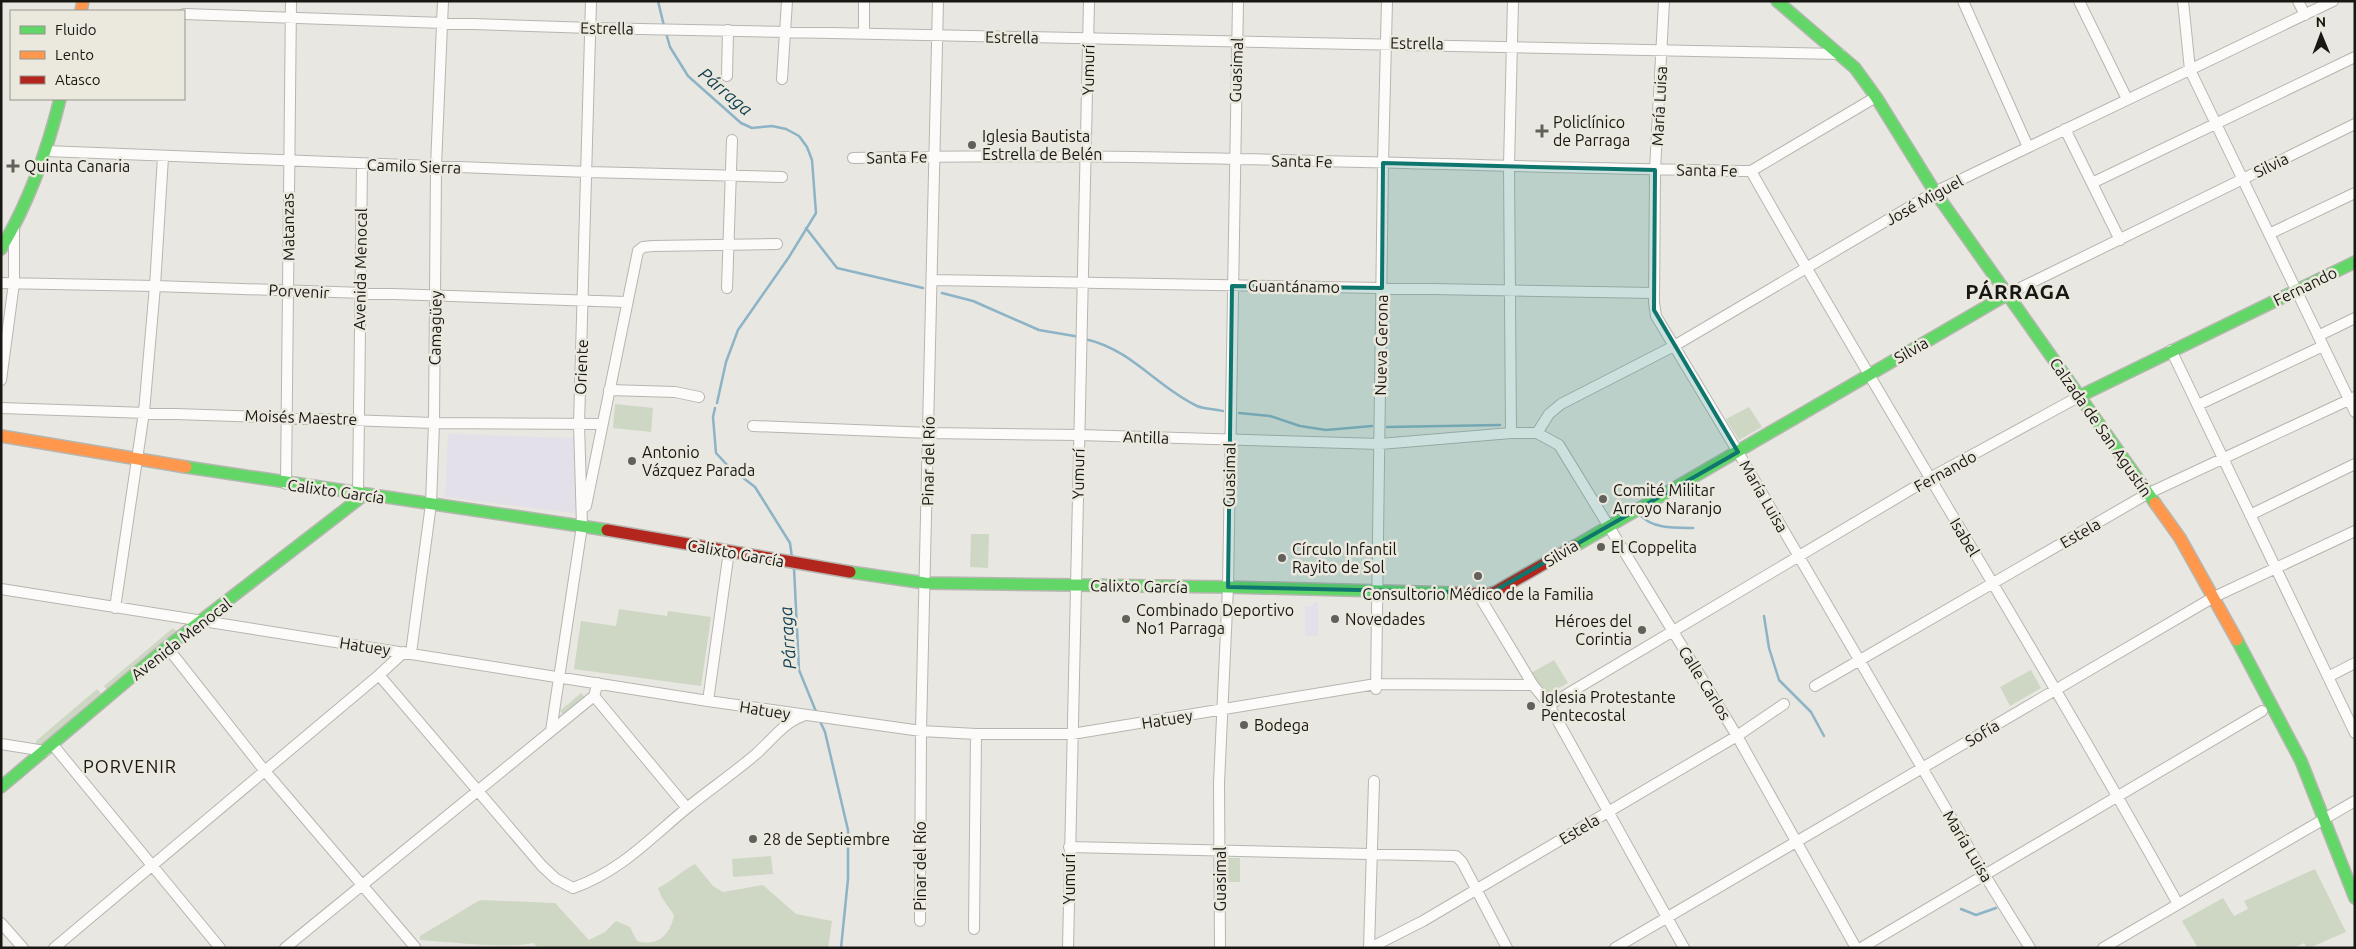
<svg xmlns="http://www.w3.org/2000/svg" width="2356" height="949" font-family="Ubuntu,sans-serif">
  <rect width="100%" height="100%" fill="#e8e7e1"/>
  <path fill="#e4e0e9" d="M448,434L574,438L575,513L445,497Z
    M1318,602V636H1305V606H1313V603Z"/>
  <path fill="#ced7c4" d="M615,404L653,408L651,432L613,428Z
    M1749,407L1762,427L1739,440L1726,419Z
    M971,534H989L988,568L970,567Z
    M619,609L667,616L668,611L711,617L701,686L574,669L581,621L616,626Z
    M173,628L177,632L107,690L104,686Z
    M1554,660L1568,683L1544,696L1531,673Z
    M2031,670L2041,688L2010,706L2000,687Z
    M97,689L102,694L40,746L36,747V741Z
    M581,693L585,697L564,716L560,711Z
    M771,856L773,874L733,877L732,859Z
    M1227,858H1240V882H1227Z
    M695,864L713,886L723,892L763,885L796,914L832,921L828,948H539L533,943C507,949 451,942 420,940V936L480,900L555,903L589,940L605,932L616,921L630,927L637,941C658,947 670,935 674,915L662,898L658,888C672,881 682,871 695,864Z
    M2315,869L2346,932L2309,948H2307L2304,943L2294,948H2198L2182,921L2223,898L2234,916L2248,909L2244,901Z"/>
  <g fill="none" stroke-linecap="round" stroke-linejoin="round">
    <path stroke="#8db3c6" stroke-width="2.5" d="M658,1L664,26
      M666,33L670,47L688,76L741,123L752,128L772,126L786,129L799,136L807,147L812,160L816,213L789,257L738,330L726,362L717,403
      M806,228L837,268L923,288
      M942,293L973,301L1039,330L1080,337
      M1085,339C1133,350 1155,386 1197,406C1204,409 1215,409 1223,411
      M715,408L713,417L716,453L729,467L755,487L790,543L792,558
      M1239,413L1270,416L1300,426L1326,430L1372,426
      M1387,427L1500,425
      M1639,514C1652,529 1674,528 1693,528
      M794,568L799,670L817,714
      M1764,616L1769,648L1779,680L1811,712L1824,736
      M819,719L825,732L848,830V879L841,948
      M1961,909L1976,915L1996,908"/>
    <g stroke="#b6b6b1" stroke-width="12">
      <path id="street" d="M1664,1L1655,170L1654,303L1656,316L1738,452L1984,874L2030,948
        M1963,1L2028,147
        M2079,1L2127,99
        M2183,1L2190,70L2355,412
        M2298,1L2305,15
        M184,14L591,28L1840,54
        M864,33V1
        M727,76L728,30
        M782,79L787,1
        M2065,129L2120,240
        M46,151L588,172L782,177
        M853,158C1152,151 1452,167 1751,171
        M1751,171C1890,417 2041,657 2178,904
        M1751,171L1876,97
        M2092,183L2355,57
        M2269,234L2355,193
        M933,280L1654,293
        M1,283L155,286L626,302
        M727,288L732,140
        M2008,294L2355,124
        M2318,336L2355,318
        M2171,350L2355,733
        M1,380L14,283V230
        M609,390L675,392L699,397
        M2198,405L2323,346
        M1,408L434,423L601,424
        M753,426L929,433L1079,435L1380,444L1511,433H1537L1559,445L1737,736L1856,948
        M1511,433L1509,165L1513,1
        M1537,433L1549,414L1561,404L1674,346L1935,192L2333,1
        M286,484L291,1
        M358,494L362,164
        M586,506L638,251L643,247L653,246L777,244
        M2250,515L2355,464
        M1,589L708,701L921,731L976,734H1072L1376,684L1533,685
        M1478,594L1533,685L1549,705L1684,948
        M115,608L144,412L155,286L163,157
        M167,647L264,770L415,947
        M411,653L431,504L434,423L436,166L443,1
        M379,675L542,866L556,879L573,888C621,871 649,839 687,808C710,789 734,773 756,754C771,741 784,722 803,716
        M2328,677L2355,663
        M1815,686L2147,494L2355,397
        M1376,689L1383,163L1387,1
        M594,696L687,808
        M708,701L729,551
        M1549,705L1930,478L2080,396
        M551,731L582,526L579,424L591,1
        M1,744L45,751
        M53,745L220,948
        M1069,847L1456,856L1462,862L1507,948
        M920,921L921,731L938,1
        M1,923L23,948
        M974,929L976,734
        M54,948L379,675L404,652
        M285,948L594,696L598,683
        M1068,948L1089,1
        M1220,948L1219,783L1228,587L1238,1
        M1369,948L1374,781
        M1370,948L1423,921L1737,736L1784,704
        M1615,948L2214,597L2355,531
        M1861,948L2262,711
        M2103,948L2355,801"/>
    </g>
    <g stroke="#b6b6b1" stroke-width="14">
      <path id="fast" d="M1777,1L1855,68L1876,97L1935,192L2155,503
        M1,249C29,202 47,152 60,99
        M2080,396L2355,262
        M186,467L607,530
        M1575,546L2008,294
        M850,572L925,583L1228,587L1455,593
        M2237,640L2301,761L2355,898
        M1,787L167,647L364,495"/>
    </g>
    <g stroke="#b6b6b1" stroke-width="14">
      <path id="slow" d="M81,11L83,1
        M1,436L186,467
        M2155,503L2180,538L2237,640"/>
    </g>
    <g stroke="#b6b6b1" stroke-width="14">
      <path id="jam" d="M607,530L850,572
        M1455,593L1488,594L1495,592L1575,546"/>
    </g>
    <use href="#street" stroke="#fcfbfa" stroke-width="10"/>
    <use href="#fast" stroke="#63d668" stroke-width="11"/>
    <use href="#slow" stroke="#ff974d" stroke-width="11"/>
    <use href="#jam" stroke="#b3261e" stroke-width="11"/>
  </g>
  <path fill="#0f766e" fill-opacity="0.2" stroke="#0f766e" stroke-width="4" stroke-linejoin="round" d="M1383,163L1655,170L1654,310L1738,452L1491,593L1228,587L1232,286L1382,288Z"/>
  <g fill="#61605b" stroke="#ebe8de" stroke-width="2">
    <path d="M1539.5 123.5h5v5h5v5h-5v5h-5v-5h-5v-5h5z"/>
    <circle cx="972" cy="145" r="5"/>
    <path d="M10.5 158.5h5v5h5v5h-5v5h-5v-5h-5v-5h5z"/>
    <circle cx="632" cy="461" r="5"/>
    <circle cx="1603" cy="499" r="5"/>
    <circle cx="1601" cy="547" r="5"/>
    <circle cx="1282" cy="558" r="5"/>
    <circle cx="1478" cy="576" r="5"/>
    <circle cx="1126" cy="619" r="5"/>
    <circle cx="1335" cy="619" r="5"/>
    <circle cx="1642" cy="630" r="5"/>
    <circle cx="1531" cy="706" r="5"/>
    <circle cx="1244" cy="725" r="5"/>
    <circle cx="753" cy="839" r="5"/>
  </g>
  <g text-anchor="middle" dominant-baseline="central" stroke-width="5" stroke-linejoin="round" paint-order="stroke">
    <g font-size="16" fill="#181713" stroke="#ebe8de">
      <text transform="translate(607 28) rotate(1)">Estrella</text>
      <text transform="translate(1012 37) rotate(1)">Estrella</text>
      <text transform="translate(1417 43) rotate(1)">Estrella</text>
      <text transform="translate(1088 70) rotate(-89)">Yumurí</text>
      <text transform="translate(1236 70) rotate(-88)">Guasimal</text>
      <text transform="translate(1659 106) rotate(-87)">María Luisa</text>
      <text transform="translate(897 157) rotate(-1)">Santa Fe</text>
      <text transform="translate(1302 161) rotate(1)">Santa Fe</text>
      <text transform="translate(2271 165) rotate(-26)">Silvia</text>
      <text transform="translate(414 166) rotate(2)">Camilo Sierra</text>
      <text transform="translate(1707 170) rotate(1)">Santa Fe</text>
      <text transform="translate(1924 200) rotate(-29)">José Miguel</text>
      <text transform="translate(288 227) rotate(-91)">Matanzas</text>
      <text transform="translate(360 269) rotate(-89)">Avenida Menocal</text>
      <text transform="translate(1294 286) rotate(1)">Guantánamo</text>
      <text transform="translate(2305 286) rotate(-26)">Fernando</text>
      <text transform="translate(299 291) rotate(3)">Porvenir</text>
      <text transform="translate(435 328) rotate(-89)">Camagüey</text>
      <text transform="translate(1381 345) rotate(-89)">Nueva Gerona</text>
      <text transform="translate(1911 350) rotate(-30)">Silvia</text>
      <text transform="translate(581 367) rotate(-88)">Oriente</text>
      <text transform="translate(301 417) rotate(2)">Moisés Maestre</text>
      <text transform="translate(2101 427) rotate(55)">Calzada de San Agustín</text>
      <text transform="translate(1146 437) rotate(2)">Antilla</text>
      <text transform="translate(928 461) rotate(-89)">Pinar del Río</text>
      <text transform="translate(1945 471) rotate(-29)">Fernando</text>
      <text transform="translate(1078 474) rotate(-89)">Yumurí</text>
      <text transform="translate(1229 475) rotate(-89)">Guasimal</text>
      <text transform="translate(336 491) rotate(8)">Calixto García</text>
      <text transform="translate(1764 496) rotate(60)">María Luisa</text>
      <text transform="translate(2080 533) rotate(-30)">Estela</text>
      <text transform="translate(1965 537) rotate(59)">Isabel</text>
      <text transform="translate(736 553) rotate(10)">Calixto García</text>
      <text transform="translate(1561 553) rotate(-31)">Silvia</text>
      <text transform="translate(1139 586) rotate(1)">Calixto García</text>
      <text transform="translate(181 639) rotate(-38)">Avenida Menocal</text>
      <text transform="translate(365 646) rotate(9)">Hatuey</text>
      <text transform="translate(1705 683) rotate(58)">Calle Carlos</text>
      <text transform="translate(765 710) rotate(9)">Hatuey</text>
      <text transform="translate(1167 719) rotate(-9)">Hatuey</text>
      <text transform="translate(1982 733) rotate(-31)">Sofía</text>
      <text transform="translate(1579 829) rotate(-31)">Estela</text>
      <text transform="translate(1968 846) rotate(59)">María Luisa</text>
      <text transform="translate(920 866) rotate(-90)">Pinar del Río</text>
      <text transform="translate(1069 879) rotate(-90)">Yumurí</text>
      <text transform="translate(1220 879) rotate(-90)">Guasimal</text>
    </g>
    <g font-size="16" fill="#181713" stroke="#ebe8de" text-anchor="start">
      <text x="1553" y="122">Policlínico<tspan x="1553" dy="18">de Parraga</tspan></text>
      <text x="982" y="136">Iglesia Bautista<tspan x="982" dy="18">Estrella de Belén</tspan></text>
      <text x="24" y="166">Quinta Canaria</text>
      <text x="642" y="452">Antonio<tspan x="642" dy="18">Vázquez Parada</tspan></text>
      <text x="1613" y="490">Comité Militar<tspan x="1613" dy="18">Arroyo Naranjo</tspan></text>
      <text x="1611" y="547">El Coppelita</text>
      <text x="1292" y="549">Círculo Infantil<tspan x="1292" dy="18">Rayito de Sol</tspan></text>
      <text x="1478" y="594" text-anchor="middle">Consultorio Médico de la Familia</text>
      <text x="1136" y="610">Combinado Deportivo<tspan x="1136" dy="18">No1 Parraga</tspan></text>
      <text x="1345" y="619">Novedades</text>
      <text x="1632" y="621" text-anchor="end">Héroes del<tspan x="1632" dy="18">Corintia</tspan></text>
      <text x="1541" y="697">Iglesia Protestante<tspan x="1541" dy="18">Pentecostal</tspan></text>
      <text x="1254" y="725">Bodega</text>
      <text x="763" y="839">28 de Septiembre</text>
    </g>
    <g font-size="18" font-style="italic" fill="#103f54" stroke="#ebe8de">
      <text transform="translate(726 91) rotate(40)">Párraga</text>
      <text transform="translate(787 638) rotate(-94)">Párraga</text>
    </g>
    <g font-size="18" letter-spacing="1" fill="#181713" stroke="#ebe8de">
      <text x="130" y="766">PORVENIR</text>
    </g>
    <g font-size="21" font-weight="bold" letter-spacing="1" fill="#181713" stroke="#ebe8de">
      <text x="2018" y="291">PÁRRAGA</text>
    </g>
  </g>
  <rect width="2356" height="949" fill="none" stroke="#181713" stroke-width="5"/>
  <rect x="10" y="10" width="175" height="90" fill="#ebe8de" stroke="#97948d"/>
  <rect x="20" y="26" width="25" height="8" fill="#63d668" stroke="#97948d"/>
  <text x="55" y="35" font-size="15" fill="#181713">Fluido</text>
  <rect x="20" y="51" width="25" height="8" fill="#ff974d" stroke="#97948d"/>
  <text x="55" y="60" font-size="15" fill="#181713">Lento</text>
  <rect x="20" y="76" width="25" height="8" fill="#b3261e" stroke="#97948d"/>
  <text x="55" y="85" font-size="15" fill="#181713">Atasco</text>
  <g transform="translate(2321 35) rotate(359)" stroke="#ebe8de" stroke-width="4" paint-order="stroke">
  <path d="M0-4L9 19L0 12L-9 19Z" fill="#181713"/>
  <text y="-8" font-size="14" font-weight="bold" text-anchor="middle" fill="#181713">N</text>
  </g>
</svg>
